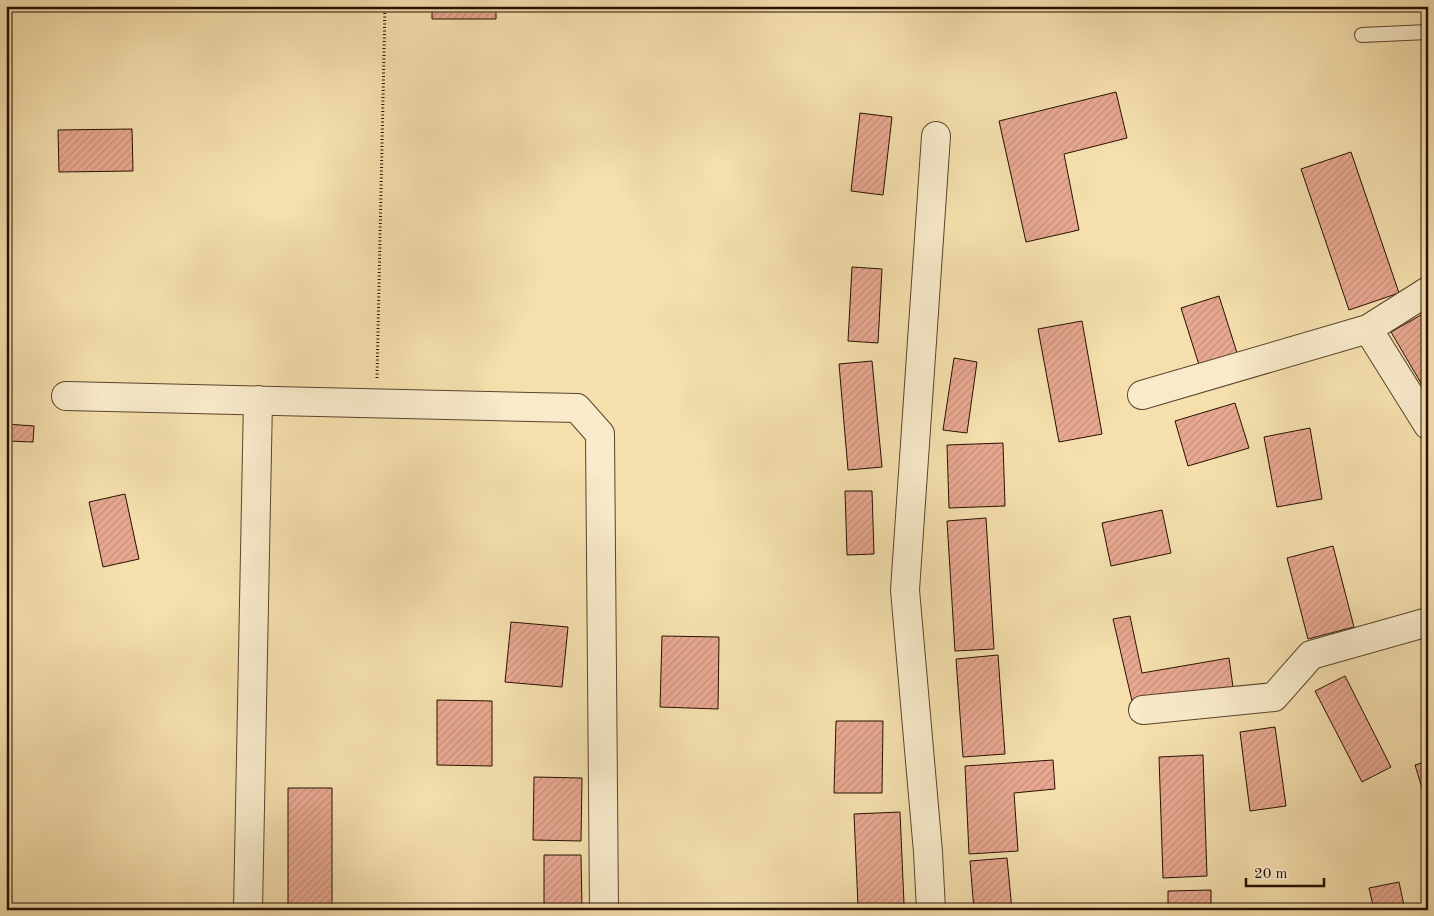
<svg xmlns="http://www.w3.org/2000/svg" width="1434" height="916" font-family="'Old Standard TT',serif">
  <defs>
    <pattern id="building-hatch" width="6" height="6" patternUnits="userSpaceOnUse" patternTransform="scale(1.25)"><rect width="6" height="6" fill="#e8a891"/><path d="M-1 1l2-2M0 6l6-6M5 7l2-2" fill="none" stroke="#c7907b"/></pattern>
  </defs>
  <rect width="100%" height="100%" fill="#f4dfad"/>
  <filter id="stains"><feTurbulence type="fractalNoise" baseFrequency=".004" numOctaves="4"/><feColorMatrix values="0 0 0 0 .2 0 0 0 0 .09 0 0 0 0 .02 0 0 0 .5 -.17"/></filter>
  <radialGradient id="worn" r=".72"><stop offset=".6" stop-color="#630" stop-opacity="0"/><stop offset="1" stop-color="#630" stop-opacity=".3"/></radialGradient>
  <path fill="url(#building-hatch)" stroke="#271001" d="M432,6H496V19H432Z
    M1116,92L1127,138L1064,154L1079,230L1026,242L999,121Z
    M860,113L892,117L883,195L851,191Z
    M132,129L133,171L59,172L58,130Z
    M1351,152L1399,293L1349,310L1301,169Z
    M852,267L882,269L878,343L848,341Z
    M1219,296L1238,356L1200,368L1181,308Z
    M1428,311V395L1391,332Z
    M1082,321L1102,434L1059,442L1038,329Z
    M954,358L977,362L967,433L943,430Z
    M872,361L882,467L848,470L839,364Z
    M1235,403L1249,448L1188,466L1175,421Z
    M6,424L34,426L33,442L6,441Z
    M1310,428L1322,499L1277,507L1264,437Z
    M1003,443L1005,506L949,508L947,445Z
    M845,491H872L874,554L847,555Z
    M125,494L139,559L103,567L89,502Z
    M1162,510L1171,553L1111,566L1102,523Z
    M986,518L994,649L955,651L947,521Z
    M1333,546L1354,627L1308,639L1287,558Z
    M1130,616L1142,673L1229,658L1233,687L1132,701L1113,619Z
    M511,622L568,627L562,687L505,682Z
    M662,636L719,637L718,709L660,707Z
    M998,655L1005,754L963,757L956,659Z
    M1345,676L1391,767L1362,782L1315,691Z
    M437,700L492,701V766L437,765Z
    M836,721H883L882,793H834Z
    M1275,727L1286,806L1250,811L1240,732Z
    M1203,755L1207,876L1163,878L1159,757Z
    M1053,760L1055,789L1014,793L1018,851L969,854L965,766Z
    M1428,761V808L1415,765Z
    M534,777L582,778L581,841L533,840Z
    M288,788H332V910H288Z
    M900,812L904,904L858,906L854,814Z
    M544,855H581L582,910H544Z
    M1007,858L1012,910H974L970,861Z
    M1399,882L1405,910H1374L1369,888Z
    M1211,890V910H1168V891Z"/>
  <g fill="none" stroke-linecap="round" stroke-linejoin="round">
    <g stroke="#5a442c" stroke-width="16">
      <path id="lane" d="M1362,35L1428,32"/>
    </g>
    <g stroke="#5a442c" stroke-width="30">
      <path id="street" d="M1368,329L1428,291
        M1142,395L1368,329L1428,425
        M66,396L577,408L600,434L604,910
        M1143,710L1274,697L1311,655L1428,622
        M248,910L258,400
        M931,910L928,852L905,590L936,136"/>
    </g>
    <path stroke="#271001" stroke-width="3" stroke-dasharray="1 2.5" stroke-linecap="butt" d="M377,378L385,6"/>
    <use href="#lane" stroke="#f8eaca" stroke-width="14"/>
    <use href="#street" stroke="#f8eaca" stroke-width="28"/>
  </g>
  <rect width="1434" height="916" fill="none" stroke="#f4dfad" stroke-width="25"/>
  <rect x="8" y="8" width="1419" height="901" fill="none" stroke="#271001" stroke-width="2.5"/>
  <rect x="12" y="12" width="1409" height="891" fill="none" stroke="#271001"/>
  <path d="M1246 878v8h78v-8" fill="none" stroke="#271001" stroke-width="2.5"/>
  <text x="1254" y="878" font-size="15" fill="#271001" stroke="#f8eaca" stroke-width="4" paint-order="stroke">20 m</text>
  <rect width="100%" height="100%" filter="url(#stains)"/>
  <rect width="100%" height="100%" fill="url(#worn)"/>
</svg>
